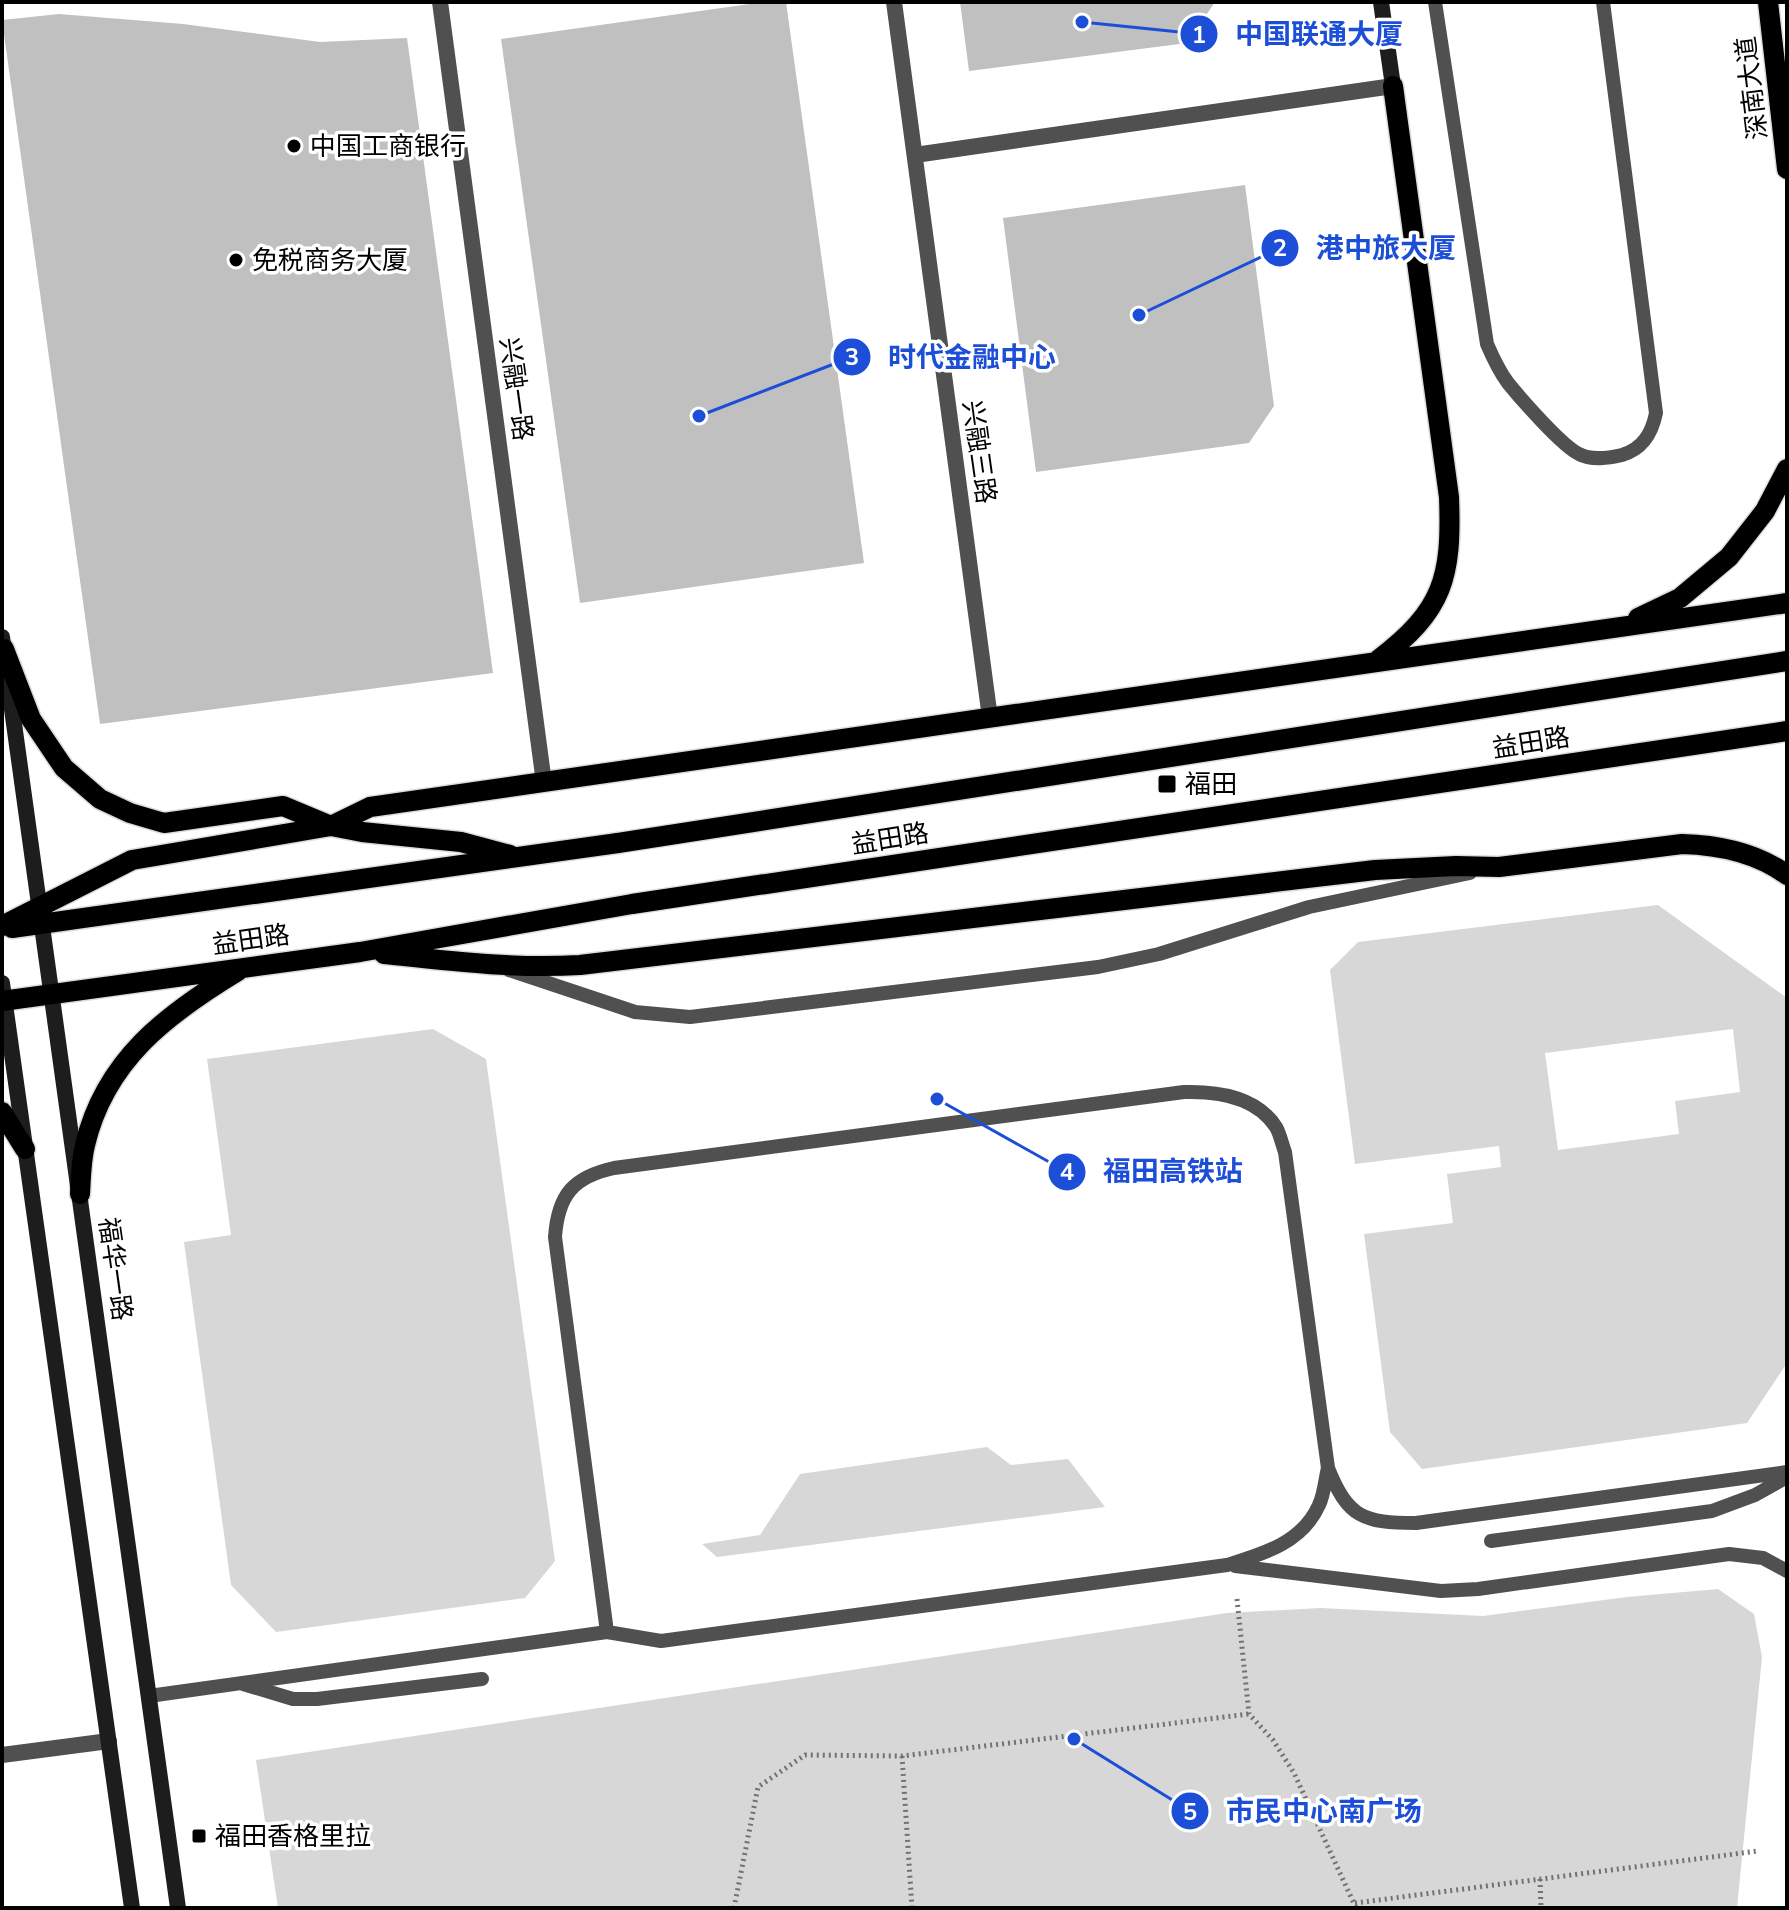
<svg xmlns="http://www.w3.org/2000/svg" width="1789" height="1910" font-family="'Nunito Sans','Noto Sans SC',sans-serif">
  <rect width="100%" height="100%" fill="#fff"/>
  <path fill="#d7d7d7" fill-rule="evenodd" d="M1658,905L1787,998V1363L1747,1423L1422,1469L1390,1432L1364,1234L1453,1223L1447,1174L1501,1167L1499,1146L1355,1164L1330,970L1358,942ZM1733,1029L1740,1092L1675,1101L1679,1134L1558,1150L1545,1053Z
    M433,1029L486,1059L555,1561L525,1598L276,1632L231,1585L184,1242L231,1235L207,1059Z
    M987,1447L1011,1465L1068,1459L1105,1507L717,1557L702,1544L760,1535L800,1474Z
    M1718,1589L1754,1614L1762,1657L1737,1908H278L256,1760L1227,1613L1321,1608L1483,1616L1627,1597Z"/>
  <path fill="#c0c0c0" d="M764,2H786L864,563L580,603L501,39Z
    M960,2H1215L1187,43L969,71Z
    M59,14L183,24L320,42L407,38L493,673L100,724L2,20Z
    M1245,185L1274,406L1249,443L1036,472L1003,218Z"/>
  <g fill="none" stroke-linecap="round" stroke-linejoin="round">
    <g stroke="#dbdbdb" stroke-width="23">
      <path id="primary" d="M1768,2L1787,169
        M1638,618L1680,598L1729,557L1765,511L1787,469
        M4,649L31,719L64,768L100,799L130,813L164,823L283,806L331,826L362,832L461,842L510,855
        M1378,660C1444,610 1452,577 1449,497L1393,86
        M2,926L132,860L331,826L370,807L1787,603
        M12,928L618,843
        M384,954C450,961 514,969 580,965L1375,870L1456,866L1499,867L1682,844C1719,845 1757,853 1787,875
        M2,1001L360,952L632,904L1787,731
        M2,1112L25,1149
        M80,1194C81,1178 81,1161 85,1145C105,1060 167,1014 238,971"/>
    </g>
    <path stroke="#727272" stroke-width="5" stroke-dasharray="2 4" stroke-linecap="butt" d="M1237,1599L1249,1714L1273,1740L1294,1773L1356,1908
      M902,1756L912,1908
      M1540,1879L1541,1908
      M1355,1903L1758,1851
      M734,1908L758,1787L805,1755L902,1756L1249,1714"/>
    <path stroke="#505050" stroke-width="14" d="M1435,2L1487,344C1493,358 1499,371 1508,383C1521,399 1562,446 1579,454C1592,461 1609,458 1622,455C1643,449 1652,433 1656,413L1603,2
      M509,970L635,1012L690,1017L1098,967L1159,954L1309,907L1470,873
      M1491,1541L1712,1511L1755,1495L1787,1477
      M1235,1566L1441,1591L1478,1589L1729,1554L1763,1558L1787,1571
      M607,1632L555,1237C558,1195 573,1177 614,1168L1184,1092C1217,1091 1256,1096 1276,1127C1280,1134 1282,1144 1285,1152L1328,1468C1348,1518 1364,1523 1416,1523L1787,1472
      M243,1684L293,1699H317L482,1679
      M149,1696L607,1632L661,1641L1227,1565C1263,1554 1302,1543 1319,1505C1324,1495 1325,1480 1328,1468"/>
    <path stroke="#505050" stroke-width="16" d="M440,2L544,783
      M894,2L990,718
      M915,155L1393,86
      M2,1755L109,1741"/>
    <path stroke="#1d1d1d" stroke-width="16" d="M1381,2L1393,86
      M2,637L178,1908
      M2,983L132,1908"/>
    <use href="#primary" stroke="#000" stroke-width="20"/>
    <g stroke="#dbdbdb" stroke-width="23" stroke-linecap="butt">
      <path id="primary-bridge" d="M618,843L1787,661"/>
    </g>
    <use href="#primary-bridge" stroke="#000" stroke-width="20"/>
  </g>
  <g fill="#000" stroke="#fff" stroke-width="3">
    <circle cx="294" cy="146" r="8"/>
    <circle cx="236" cy="260" r="8"/>
    <rect x="1157" y="774" width="20" height="20" rx="4"/>
    <rect x="191" y="1828" width="16" height="16" rx="4"/>
  </g>
  <g text-anchor="middle" dominant-baseline="central" stroke-width="7" stroke-linejoin="round" paint-order="stroke">
    <g font-size="26" fill="#000" stroke="#fff">
      <text transform="translate(1752 88) rotate(-97)">深南大道</text>
      <text transform="translate(516 389) rotate(82)">兴融一路</text>
      <text transform="translate(979 452) rotate(82)">兴融三路</text>
      <text transform="translate(1531 743) rotate(-9)">益田路</text>
      <text transform="translate(890 839) rotate(-9)">益田路</text>
      <text transform="translate(251 940) rotate(-8)">益田路</text>
      <text transform="translate(115 1269) rotate(82)">福华一路</text>
    </g>
    <g font-size="26" fill="#000" stroke="#fff" text-anchor="start">
      <text x="310" y="146">中国工商银行</text>
      <text x="252" y="260">免税商务大厦</text>
      <text x="1185" y="784">福田</text>
      <text x="215" y="1836">福田香格里拉</text>
    </g>
  </g>
  <path fill="none" stroke="#1d4ed8" stroke-width="3" d="M1082 22L1199 34M1139 315L1280 248M699 416L852 357M937 1099L1067 1172M1074 1739L1190 1811"/>
  <g fill="#1d4ed8" stroke="#fff" stroke-width="3">
    <circle cx="1082" cy="22" r="8"/>
    <circle cx="1139" cy="315" r="8"/>
    <circle cx="699" cy="416" r="8"/>
    <circle cx="937" cy="1099" r="8"/>
    <circle cx="1074" cy="1739" r="8"/>
    <circle cx="1199" cy="34" r="20"/>
    <circle cx="1280" cy="248" r="20"/>
    <circle cx="852" cy="357" r="20"/>
    <circle cx="1067" cy="1172" r="20"/>
    <circle cx="1190" cy="1811" r="20"/>
  </g>
  <g font-size="24" text-anchor="middle" font-weight="bold" fill="#fff">
    <text x="1199" y="43">1</text>
    <text x="1280" y="256">2</text>
    <text x="852" y="365">3</text>
    <text x="1067" y="1180">4</text>
    <text x="1190" y="1820">5</text>
  </g>
  <g font-size="28" text-anchor="middle" font-weight="bold" fill="#1d4ed8" stroke="#fff" stroke-width="7" stroke-linejoin="round" paint-order="stroke">
    <text x="1319" y="44">中国联通大厦</text>
    <text x="1386" y="258">港中旅大厦</text>
    <text x="972" y="367">时代金融中心</text>
    <text x="1173" y="1181">福田高铁站</text>
    <text x="1324" y="1821">市民中心南广场</text>
  </g>
  <rect width="1789" height="1910" fill="none" stroke="#000000" stroke-width="8"/>
</svg>
